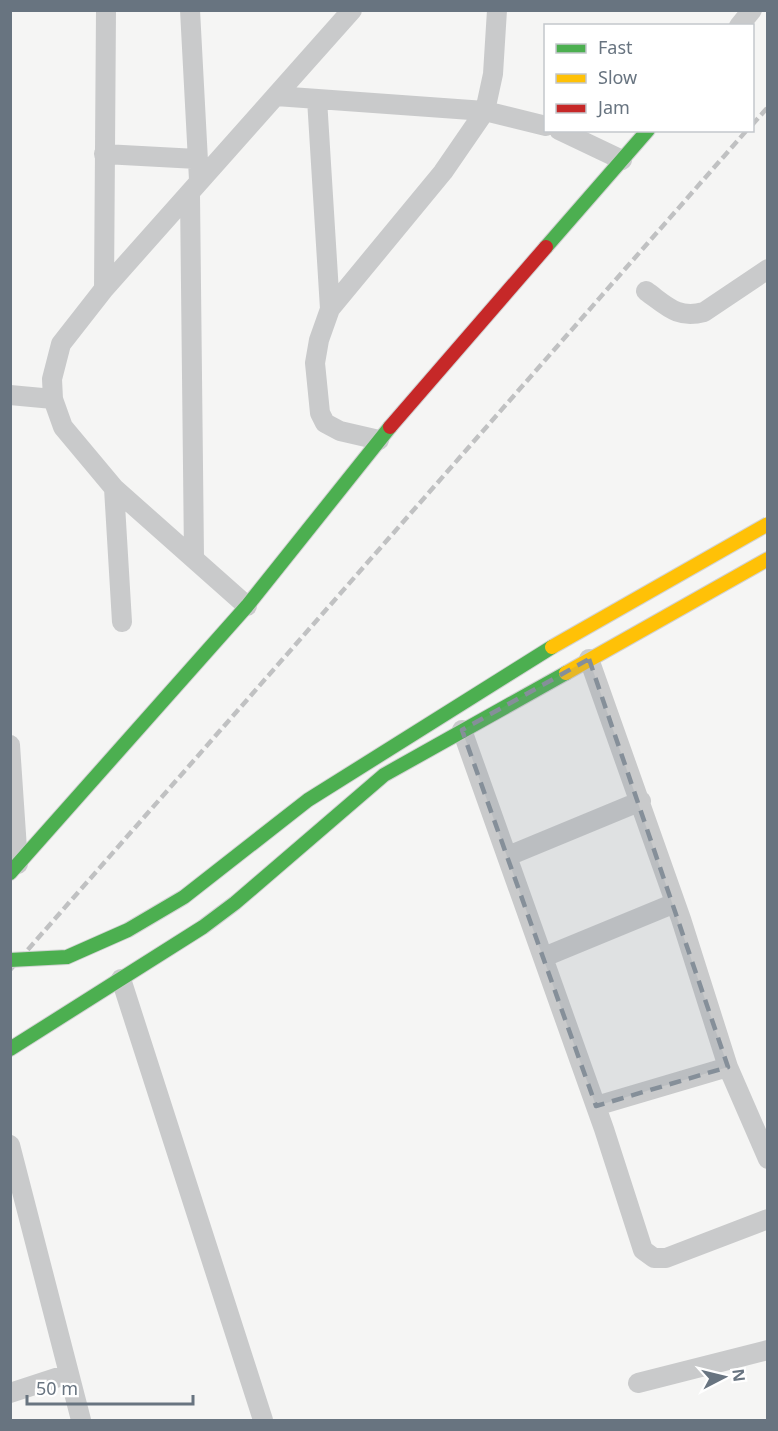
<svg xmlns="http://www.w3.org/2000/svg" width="778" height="1431" font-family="'Noto Sans',sans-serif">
  <rect width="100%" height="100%" fill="#f5f5f4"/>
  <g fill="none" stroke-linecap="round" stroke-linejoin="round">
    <g stroke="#d1d1d2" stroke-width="16">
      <path id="fast" d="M546,247L648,130
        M10,873L247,606L390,427
        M10,1049L203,927L235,903L384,775L566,673"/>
    </g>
    <g stroke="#d1d1d2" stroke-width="16">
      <path id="slow" d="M566,673L768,559"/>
    </g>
    <g stroke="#d1d1d2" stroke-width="16">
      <path id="jam" d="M390,427L546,247"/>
    </g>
    <path stroke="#c9cacb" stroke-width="20" d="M190,10L199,180
      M739,26L752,10
      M276,96L485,111L546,126
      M317,99L330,309
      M559,130L622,160
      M104,154L197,159
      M190,195L194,557
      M104,289L106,10
      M646,291C667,306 677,319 704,312L768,269
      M10,395L53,399
      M379,440L340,431L325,423L320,413L315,363L319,340L330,309L443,172L485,111L493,74L497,10
      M114,488L122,622
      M247,606L114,488L63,427L53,399L52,379L61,344L104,289L352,10
      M589,659L681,919L728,1067L768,1159
      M462,730L604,1129L643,1250L654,1258H666L768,1219
      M10,745L18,864
      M508,856L641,801
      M544,957L675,903
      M121,979L263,1420
      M596,1106L728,1067
      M10,1145L81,1420
      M638,1383L768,1350
      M10,1393L68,1374"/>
    <use href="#fast" stroke="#4caf50" stroke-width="14"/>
    <use href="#slow" stroke="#ffc107" stroke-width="14"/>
    <use href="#jam" stroke="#c62828" stroke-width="14"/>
    <path stroke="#c0c1c2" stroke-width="4.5" stroke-dasharray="9 4.5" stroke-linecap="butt" d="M752,125L768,107
      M10,970L747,130"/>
    <g stroke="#d2d3d3" stroke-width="16" stroke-linecap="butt">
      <path id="fast-bridge" d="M10,960L67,957L128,930L184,897L308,800L552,647"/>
    </g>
    <g stroke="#d2d3d3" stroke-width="16" stroke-linecap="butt">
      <path id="slow-bridge" d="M552,647L768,524"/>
    </g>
    <use href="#fast-bridge" stroke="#4caf50" stroke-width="14"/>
    <use href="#slow-bridge" stroke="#ffc107" stroke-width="14"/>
  </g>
  <path fill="#858f99" fill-opacity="0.2" stroke="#858f99" stroke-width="4.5" stroke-dasharray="12 8" stroke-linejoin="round" d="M589,659L728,1067L596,1106L462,730Z"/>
  <rect width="778" height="1431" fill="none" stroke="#687480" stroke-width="24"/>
  <rect x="544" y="24" width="210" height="108" fill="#ffffff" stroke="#c3c7cc" stroke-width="1.5"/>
  <rect x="556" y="44" width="30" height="9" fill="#4caf50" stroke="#c3c7cc" stroke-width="1.5"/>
  <text x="598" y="54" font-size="18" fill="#687480">Fast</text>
  <rect x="556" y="74" width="30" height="9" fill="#ffc107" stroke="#c3c7cc" stroke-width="1.5"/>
  <text x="598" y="84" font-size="18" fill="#687480">Slow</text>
  <rect x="556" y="104" width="30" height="9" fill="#c62828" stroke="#c3c7cc" stroke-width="1.5"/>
  <text x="598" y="114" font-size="18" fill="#687480">Jam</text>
  <g transform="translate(724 1377) rotate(83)" stroke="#ffffff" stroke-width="4.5" paint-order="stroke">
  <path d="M0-4.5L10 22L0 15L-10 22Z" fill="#687480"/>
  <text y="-9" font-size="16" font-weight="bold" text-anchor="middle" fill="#687480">N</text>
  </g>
  <path d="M27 1395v9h166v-9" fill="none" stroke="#687480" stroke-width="3"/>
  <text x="36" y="1395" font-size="18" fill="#687480" stroke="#ffffff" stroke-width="4.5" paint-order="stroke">50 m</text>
</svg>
